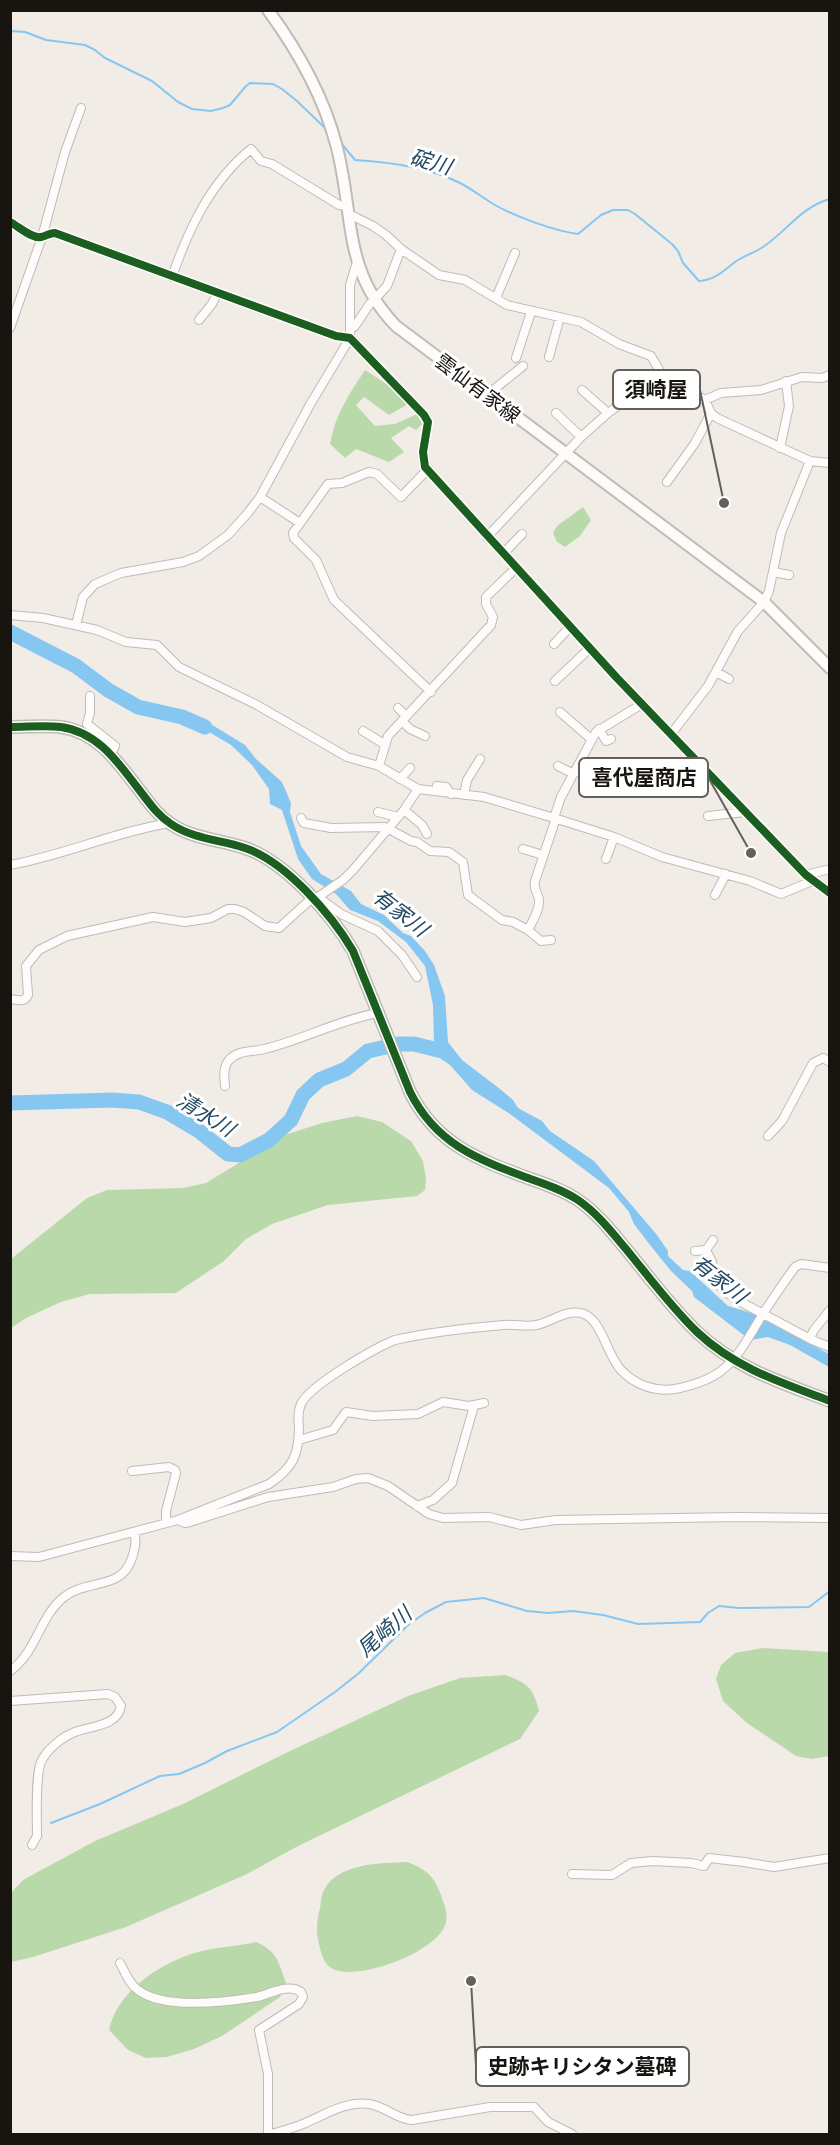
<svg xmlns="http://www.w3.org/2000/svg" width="840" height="2145" font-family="'PT Serif','Noto Sans JP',serif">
  <rect width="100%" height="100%" fill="#f2ece7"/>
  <path fill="#bad9aa" d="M365,370L394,389L408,404L389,415L364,397L356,405L375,426L395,424L417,414L422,424L416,430L409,426L391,438L404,452L389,462L356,449L345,458L330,444C335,415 349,394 365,370Z
    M583,507L591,520L580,536L565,547L557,542L553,533L557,526Z
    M357,1116L382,1122L411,1141L423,1161L426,1179L425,1190L417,1196L328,1205L272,1224L246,1239L224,1261L176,1293L90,1294L61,1302L26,1318L11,1328V1259L87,1198L107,1190L183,1188L206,1183L285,1135L322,1123Z
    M763,1648L829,1652V1756L812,1759L796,1756L747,1723L723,1701L716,1679L721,1665L735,1653Z
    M505,1675C527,1683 533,1687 539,1711L520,1739L298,1846L247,1874L126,1927L33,1957L11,1962V1893L23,1880L95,1841L183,1804L290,1751L408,1696L460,1678Z
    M407,1862C425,1868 435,1877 441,1895C444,1904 448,1913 446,1922C440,1952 355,1983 331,1968C323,1963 320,1949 318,1940C316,1928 317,1920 320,1908C321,1903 321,1895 324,1890C338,1863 381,1863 407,1862Z
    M256,1942C278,1952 278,1961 286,1983L280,1997L222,2036L194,2049L167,2057L146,2058L128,2050L109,2030C117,1992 157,1966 191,1954C211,1947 235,1947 256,1942Z"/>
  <path fill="#86c7f2" d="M180,715L214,726L245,745L256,759L282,782L291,803L290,812L301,846L321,874L351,891L361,904L384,915L403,933L411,936L425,951L434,965L445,996L448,1042L462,1060L500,1089L513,1100L518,1108L542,1121L550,1131L594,1161L657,1235L668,1251V1256L683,1270L690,1271L728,1306L755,1314L829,1354V1367L790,1345L768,1337L750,1340L694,1297L692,1291L671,1271L650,1245L634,1224L629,1212L609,1188L510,1114L472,1090L450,1065L441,1059L434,1043L433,1005L425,966L406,942L378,921L350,910L336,894L312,879L298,859L282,810L270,804L269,789L252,765L231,745Z"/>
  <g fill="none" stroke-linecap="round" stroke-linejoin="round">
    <path stroke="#86c7f2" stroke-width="2" d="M10,31L25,32L46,40L85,45L95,50L105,58L152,81L178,102L192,109L211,111L223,108L230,105L246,86L250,83L273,84L282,89L297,101L328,131
      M341,143L355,160C390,162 428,167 460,183C472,189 483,198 495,205C516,217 555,231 578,234L601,215L613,210H628L635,214L672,244L678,251L683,263L699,281C715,280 722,272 735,262C743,256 754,253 763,247C787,231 801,207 830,199
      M51,1823L100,1804L160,1776L179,1774L205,1763L227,1751L277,1732L335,1692L359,1673L408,1625L425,1613L446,1602L484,1598L527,1611L548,1613L573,1611L603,1615L638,1624L700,1622L708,1613L719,1606L739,1608L809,1607L830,1591"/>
    <path stroke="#86c7f2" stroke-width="15" d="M10,632L76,666L108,690L138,707L182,717L205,727
      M10,1103L112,1100L139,1102L167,1112L199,1131L228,1154L240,1155L269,1140L291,1120L303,1095L319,1080L346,1069L368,1051L399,1044H414L446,1052"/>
    <g stroke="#bfbbb7" stroke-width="10">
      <path id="minor" d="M349,214L373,226L386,235L401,249L439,275L465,280L507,305L581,322L619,344L651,356L662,375L705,400L711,413L717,418L810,461L830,463
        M10,222C18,226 32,239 41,237C47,236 49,233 55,233L336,336L350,338L424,415L428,422L423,452L425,467L617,678L806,875L830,893
        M172,277C188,230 211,181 251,149L261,161L272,164L339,205L348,206
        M496,298L515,253
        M199,320L212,304L218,292
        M10,328L42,237L65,152L81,108
        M350,330L355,326L369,305L387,286L401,249
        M549,357L560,317
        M516,358L531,312
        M582,390L608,413
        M487,395L523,366
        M705,400L721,393L761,390L802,377L822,378L830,375
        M556,413L581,437
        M780,448L789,406L786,381
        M428,469L401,497L377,474L369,472L342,483L328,484L293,533L294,538L316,560L334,600L431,692
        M667,482L695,443L711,413
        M260,497L300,523
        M487,537L581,437L608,413L662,375
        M503,554L522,534
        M773,572L789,575
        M10,615L43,618L97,630L126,642L157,645L179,667L257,705L347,757L379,766L418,789L484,797L554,818L614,837L662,857L750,881L781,894L812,881
        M76,625L83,597L95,584L121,573L183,562L199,556L228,535L247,514L260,497L311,403L350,338V285L357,262
        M554,644L570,627
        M716,672L729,679
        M555,681L590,648
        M90,696V713L87,724L115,746L111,754
        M398,708L406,716
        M560,712L591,739
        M402,721L410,729L425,736
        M599,729L606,741L611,739
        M363,731L384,744
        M672,733L708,686L738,631L764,602L769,591L781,533L810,461
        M379,766L388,736L491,625L493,617L486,604V597L516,568
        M558,766L574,774
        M400,779L410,768
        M437,786L446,787L451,794
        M464,795L467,780L480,759
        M404,810L422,825L427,834
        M378,812L398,817
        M708,816L745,812
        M301,818L304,823L331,828L385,827L411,841L417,842L430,851L449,852L463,862L468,895L502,920L513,922L528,930L541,941L551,940
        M554,818L561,797L596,732L642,704
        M523,849L543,855
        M606,859L614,837
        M10,865C65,855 114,832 170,823
        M806,875L830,869
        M715,895L726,874
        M318,897L341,914L378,931L402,955L417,977
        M528,930C532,922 540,910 539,900C538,892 533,890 535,881L556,818
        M10,999C18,1000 24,1003 28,995L26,966L39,950L67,936L153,917L185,922L211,918L228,909H235L244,912L265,926L279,928L311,899L318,897L343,880L353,870L404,810L418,789
        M225,1086C224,1077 223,1067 229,1060C238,1050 252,1052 264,1049C303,1040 338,1020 378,1013
        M768,1136L782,1121L813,1063L823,1058L830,1062
        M706,1250L713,1240
        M695,1251L706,1250L712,1262L707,1272L725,1291L737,1300L812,1340L830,1347
        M810,1338L814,1330L830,1310
        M299,1440L333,1430L346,1412L373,1416L418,1414L443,1402L469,1406L484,1403
        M132,1471L169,1467L175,1470L176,1473L166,1511V1523
        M417,1506L433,1500L452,1483L474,1406
        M178,1520L185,1523L190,1522L268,1497L333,1487L356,1479L368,1478L388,1486L429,1514L443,1518L489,1517L521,1525L556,1520L736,1517L830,1518
        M10,1556L39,1557L178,1520L269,1484C293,1468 299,1455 299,1426C298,1419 298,1411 301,1404C310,1385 375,1348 395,1340C430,1332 468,1328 504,1325C515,1324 526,1327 536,1325C552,1322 567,1308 584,1314C602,1321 607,1355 621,1370C635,1385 655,1392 675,1389C690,1386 708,1381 721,1371C740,1356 751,1333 764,1312C774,1297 784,1282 795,1267L801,1264L830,1268
        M10,1671C37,1652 39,1617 64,1597C89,1578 121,1591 132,1558C135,1548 137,1542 134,1532
        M10,1701L108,1694L115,1697L121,1706C118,1726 91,1726 75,1732C62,1737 47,1749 41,1762C35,1777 37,1819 37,1836L32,1845
        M572,1874L612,1875L631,1863L653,1861L691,1863L704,1866L709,1858L744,1862L774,1867L830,1858
        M120,1963C125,1972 129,1984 138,1990C164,2010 226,2002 257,1997C270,1994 289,1983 301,1992L303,1997L299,2004L259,2030L268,2074V2134
        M272,2134C282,2131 293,2128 303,2124C325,2115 344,2101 369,2104C385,2106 396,2119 412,2120L490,2107H534L548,2122L572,2134"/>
    </g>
    <g stroke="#bfbbb7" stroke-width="14">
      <path id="tertiary" d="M10,727C27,727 45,725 61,727C97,732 117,761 137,787C148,801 157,815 171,824C193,839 221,840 245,848C285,861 332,915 353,951L410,1092C436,1144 477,1159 528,1178C545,1184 563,1190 578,1200C597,1213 611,1231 626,1249C649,1277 671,1307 697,1332C735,1368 782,1383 830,1401"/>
    </g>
    <g stroke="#bfbbb7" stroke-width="14">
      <path id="secondary" d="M268,10C298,51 323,95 336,144C355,214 341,269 396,326L764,602L830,668"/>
    </g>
    <use href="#minor" stroke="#fdfcfb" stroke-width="8"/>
    <use href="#tertiary" stroke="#fdfcfb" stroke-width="10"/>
    <use href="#secondary" stroke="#fdfcfb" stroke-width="10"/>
    <g stroke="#fff" stroke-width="11">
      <path id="cycleway" d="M10,222C18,226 32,239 41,237C47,236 49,233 55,233L336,336L350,338L424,415L428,422L423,452L425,467L617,678L806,875L830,893
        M10,727C27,727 45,725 61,727C97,732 117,761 137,787C148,801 157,815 171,824C193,839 221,840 245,848C285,861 332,915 353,951L410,1092C436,1144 477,1159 528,1178C545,1184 563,1190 578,1200C597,1213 611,1231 626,1249C649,1277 671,1307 697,1332C735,1368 782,1383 830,1401"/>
    </g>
    <use href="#cycleway" stroke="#1b5e20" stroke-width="8"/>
  </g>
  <g text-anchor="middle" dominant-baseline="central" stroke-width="6" stroke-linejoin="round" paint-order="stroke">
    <g font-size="20" fill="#181511" stroke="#fff">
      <text transform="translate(478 388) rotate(37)">雲仙有家線</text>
    </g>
    <g font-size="21" font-style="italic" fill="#224964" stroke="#fff">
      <text transform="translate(431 161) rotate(16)">碇川</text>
      <text transform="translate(401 912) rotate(38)">有家川</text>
      <text transform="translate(206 1114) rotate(32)">清水川</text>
      <text transform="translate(720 1279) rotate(38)">有家川</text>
      <text transform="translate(384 1631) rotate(-41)">尾崎川</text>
    </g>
  </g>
  <path fill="none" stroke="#64605c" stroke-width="2" d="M724 503L700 390M751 853L708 777M471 1981L476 2066"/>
  <g fill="#64605c" stroke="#fff" stroke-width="2">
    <circle cx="724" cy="503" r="6"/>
    <circle cx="751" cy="853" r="6"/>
    <circle cx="471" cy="1981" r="6"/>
  </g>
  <g fill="#fff" stroke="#64605c" stroke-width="2">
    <rect x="613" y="370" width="87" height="39" rx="6"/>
    <rect x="579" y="758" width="129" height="39" rx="6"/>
    <rect x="476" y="2047" width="213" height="39" rx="6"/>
  </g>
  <g font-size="21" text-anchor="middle" font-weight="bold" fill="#181511">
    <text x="656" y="397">須崎屋</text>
    <text x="644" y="785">喜代屋商店</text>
    <text x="582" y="2074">史跡キリシタン墓碑</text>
  </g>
  <rect width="840" height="2145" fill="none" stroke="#181511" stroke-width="24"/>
</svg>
